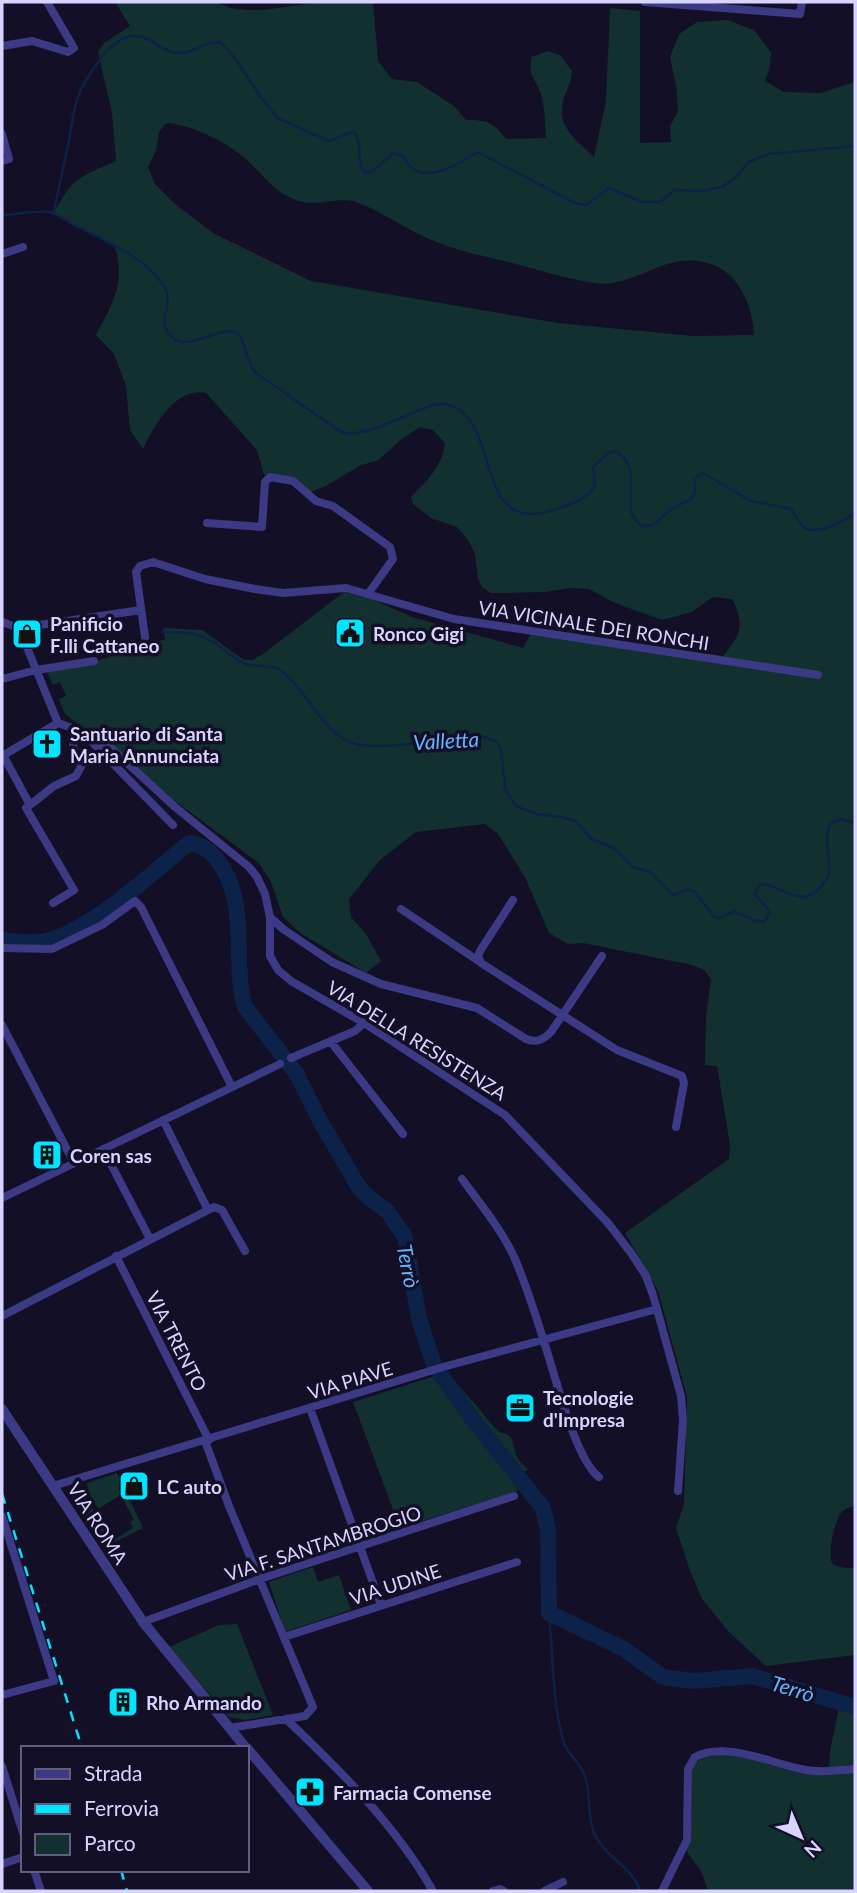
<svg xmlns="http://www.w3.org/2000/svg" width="857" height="1893" font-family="Lato,sans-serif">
  <rect width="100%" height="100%" fill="#130f26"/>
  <path fill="#12302f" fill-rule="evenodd" d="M115,2H216C247,19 290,4 324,2C340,1 357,2 373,2L378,61L392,79L417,82L454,106L466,120C487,120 493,122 506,139L546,138C545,125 545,111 542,98C539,81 526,78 532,57L548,51L560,55L572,71C572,85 563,94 562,108C559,129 581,144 594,157L606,101L610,8L640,11V143L671,142L670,126L678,111L676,86L670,57L679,34L697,22L728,20L754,30L771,52L770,67L765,81L784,92L820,93L855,82V1506C849,1507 844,1509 840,1514C835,1521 826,1558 833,1564C838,1568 848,1568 855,1568V1655L766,1666L729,1632L702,1599L690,1571L676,1528L684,1505L687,1397L658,1291L625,1233L729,1159L730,1145L717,1066L705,1065L706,1015L711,979L704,970L692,965L583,943L568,944L549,933L525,877L498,834L485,824L416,832L380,860L349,899L351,917L366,934L381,961L366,973L299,932L283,917L271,882L259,863L172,799L112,744L87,731L65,714L59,699L66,696L60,682L53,685L46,670L85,665L112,656L133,644L165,640L163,628L202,630L244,660H252L263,654L344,592L374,600L412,617L523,648L530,635C552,629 568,631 590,637L723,656C740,636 746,625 732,599L713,597L692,612L662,620L615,603L589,589L570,588L545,592L491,593L482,587L478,579L475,554L468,540L457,527L431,518L413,504L411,497C427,481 442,466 445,443L433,430L420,427L402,439L377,461L361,465L324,487L310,492L277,475H264L257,450L206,393C175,387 155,425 143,449L130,430L126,386L114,354L96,335C112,304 126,283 115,247L53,214C74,176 78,178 116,161L112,113L98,52L104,43L130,26ZM170,123C200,128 231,144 252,165C264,176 274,190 289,197C315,210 329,197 353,201C381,210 406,230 434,241C460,252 489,257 516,264C542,271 568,279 594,283C640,289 668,244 718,267C742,279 753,311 754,335L693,336L558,323L311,281L213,233L174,203L155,184L148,167L156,151L159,132L165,124Z
    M438,1375L482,1436C493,1462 511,1457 518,1491L400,1528L353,1402Z
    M447,1379C466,1388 483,1416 499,1432C513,1434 512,1440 515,1451C516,1459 523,1464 528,1470L520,1473L479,1425Z
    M117,1473L143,1528L107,1546L105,1542L112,1541L133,1528L130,1522L134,1520L121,1495L98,1509L88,1492L87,1483Z
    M78,1486L106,1530L101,1536L70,1488Z
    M313,1567L318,1582L339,1575L351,1610L285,1632L269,1582Z
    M237,1624L273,1715L245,1720L229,1717L169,1647L219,1625Z
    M839,1708L855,1711V1891H708L702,1873L686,1850L691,1837L692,1767C708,1741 768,1766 792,1771C803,1774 814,1775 825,1775L829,1773L830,1751Z"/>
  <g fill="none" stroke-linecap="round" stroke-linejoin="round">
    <path stroke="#0c2248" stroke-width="2.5" d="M53,214C59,189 64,165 69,140C72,123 74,103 82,87C92,70 112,36 134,36C151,35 162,53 179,53C196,53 201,41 220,42L235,58L260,96L278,118L328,141C338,140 345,131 355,133C363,146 356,161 365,173L372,172L393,153L402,155C405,160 409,166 413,169C433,181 461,162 478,152L575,203L586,205L609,188L642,202H660L674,190L701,191L722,187L737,177L747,163L768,154L855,146
      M2,215C15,215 38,210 50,212C58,214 67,221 74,225C105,241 146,256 165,288C174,303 157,320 169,334C187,357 224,320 239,335C245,341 246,361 256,373L341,432C367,439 403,414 428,407C433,405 439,403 444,404C505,414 469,538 554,510C570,504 584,501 595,487L593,467C603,458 613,443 624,458C638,476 626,494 632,513C634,519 638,522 642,526L653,525L673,508L691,499L695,493L694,479L703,473L751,501L791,509C795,515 799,524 805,528C820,536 842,520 855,514
      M162,632C180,632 197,632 213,642C225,649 236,662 249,665C262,668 273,663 284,673C309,694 323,734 355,744C379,751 450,738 478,735L496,741L501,750L505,789L516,806L536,814L562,817L575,821L592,839L615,849L633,867L650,872L673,895L689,889L695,892L714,917L719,918L734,911L753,920L764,922L770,912L755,894L760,884C775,884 786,896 802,897C808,897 812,894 817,891C842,869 820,851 830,824L841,819L855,823
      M549,1613C553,1654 552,1699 563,1740C567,1755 580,1762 585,1776C591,1794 587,1815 594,1833C604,1857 633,1867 640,1891"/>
    <path stroke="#0c2248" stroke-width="16" d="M2,940C14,941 28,944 40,942C84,937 153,872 189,843C200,844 209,850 216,858C251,902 231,958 245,1007L296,1073L318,1117L358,1186L366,1195L388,1212L405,1237L419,1319L434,1365L472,1418L543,1508L548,1531L549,1613L624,1649L663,1677L693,1681L752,1676L855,1707"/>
    <path stroke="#3d3a85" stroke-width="8" d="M645,2L800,14L802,2
      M2,46L32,41L68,52L74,48L47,2
      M2,134L9,159L2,161
      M2,254L23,247
      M207,523L262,527L265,482L270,477L293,481L316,501L333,506L390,547L393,559L368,594
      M2,622L19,628L141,610
      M19,628L58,723
      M145,637L136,572L140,566L153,562L205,579L255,589L283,593L346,588L454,619L818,675
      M2,679L36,670L94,661
      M58,723L75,729L112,749L175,807L249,867L257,877L265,894L270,917V956L278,970L291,981L364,1023L505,1115L608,1223L631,1253L646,1276L653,1295L681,1396L683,1420L678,1491
      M90,740L173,825
      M3,755L30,805
      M2,756L58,723
      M30,805L26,808L74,890L53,903
      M30,805L54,786L76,776L83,763L73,748L75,729
      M513,900L480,951L478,956L481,963L617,1050L682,1076L684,1083L676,1127
      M401,909L480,962
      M270,917L283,929L332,962L381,984L477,1008L526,1039C536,1043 543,1040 551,1032L602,956
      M2,948L52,949L102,925L135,901L141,907L232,1087
      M2,1025L74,1163
      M331,1042L403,1134
      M291,1058L355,1031L364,1023
      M163,1120L208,1210
      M103,1149L150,1239
      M462,1179C481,1205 502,1230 515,1259C527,1287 536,1316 545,1345C555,1375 576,1461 599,1477
      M2,1198L280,1064
      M116,1256L209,1440
      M2,1316L214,1207L222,1210L245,1251
      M310,1408L381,1605
      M205,1441L229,1506L313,1707L305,1716L229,1728
      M53,1486L443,1367L657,1309
      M2,1516L54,1681L2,1695
      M143,1622L260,1579L514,1496
      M284,1637L517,1562
      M286,1719C340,1770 396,1826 433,1891
      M2,1766L23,1833
      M2,1864L23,1857
      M34,1870L41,1891
      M493,1891L500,1889L504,1891
      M544,1891L563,1882
      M662,1891L687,1840L688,1769L695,1757C726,1740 774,1765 806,1770C823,1773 839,1770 855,1769"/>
    <path stroke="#3d3a85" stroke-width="10" d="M2,1409L143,1622L246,1748
      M247,1748L368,1891"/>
    <path stroke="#00e5ff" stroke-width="2.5" stroke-dasharray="10 9" stroke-linecap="butt" d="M2,1494L82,1748
      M121,1870L127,1891"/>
  </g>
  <defs>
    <g id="civic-square" transform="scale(1.575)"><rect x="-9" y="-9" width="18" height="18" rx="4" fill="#00e5ff" stroke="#130f26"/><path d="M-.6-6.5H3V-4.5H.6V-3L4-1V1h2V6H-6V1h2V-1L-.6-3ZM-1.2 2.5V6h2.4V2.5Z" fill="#111"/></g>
    <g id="shop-square" transform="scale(1.575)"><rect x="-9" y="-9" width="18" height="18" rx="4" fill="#00e5ff" stroke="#130f26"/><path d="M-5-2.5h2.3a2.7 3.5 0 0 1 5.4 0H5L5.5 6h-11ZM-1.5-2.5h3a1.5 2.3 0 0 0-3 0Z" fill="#111"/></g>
    <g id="church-square" transform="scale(1.575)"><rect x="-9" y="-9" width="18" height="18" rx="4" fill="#00e5ff" stroke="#130f26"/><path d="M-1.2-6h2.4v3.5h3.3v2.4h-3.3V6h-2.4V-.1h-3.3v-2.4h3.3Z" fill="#111"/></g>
    <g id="building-square" transform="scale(1.575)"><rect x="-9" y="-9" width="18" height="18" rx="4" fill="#00e5ff" stroke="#130f26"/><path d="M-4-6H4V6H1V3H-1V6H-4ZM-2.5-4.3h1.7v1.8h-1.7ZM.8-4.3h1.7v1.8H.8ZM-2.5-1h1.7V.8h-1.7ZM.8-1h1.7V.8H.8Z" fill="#111"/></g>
    <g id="office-square" transform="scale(1.575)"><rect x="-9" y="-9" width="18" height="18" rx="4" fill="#00e5ff" stroke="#130f26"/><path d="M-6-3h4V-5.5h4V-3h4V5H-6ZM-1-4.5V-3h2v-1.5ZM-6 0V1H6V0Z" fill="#111"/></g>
    <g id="pharmacy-square" transform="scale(1.575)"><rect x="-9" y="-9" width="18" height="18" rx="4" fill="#00e5ff" stroke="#130f26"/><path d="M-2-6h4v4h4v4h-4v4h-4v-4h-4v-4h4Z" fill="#111"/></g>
  </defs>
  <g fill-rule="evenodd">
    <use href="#civic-square" x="350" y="633"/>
    <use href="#shop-square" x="27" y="634"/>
    <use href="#church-square" x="47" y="744"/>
    <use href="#building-square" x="47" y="1155"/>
    <use href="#office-square" x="520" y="1408"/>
    <use href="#shop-square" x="134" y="1486"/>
    <use href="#building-square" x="123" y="1702"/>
    <use href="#pharmacy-square" x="310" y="1792"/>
  </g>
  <g text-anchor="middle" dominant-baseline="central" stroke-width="7" stroke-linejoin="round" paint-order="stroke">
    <g font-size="19" font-weight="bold" fill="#d9d4ff" stroke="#130f26" text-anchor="start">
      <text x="50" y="623">Panificio<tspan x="50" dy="22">F.lli Cattaneo</tspan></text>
      <text x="373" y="633">Ronco Gigi</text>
      <text x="70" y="733">Santuario di Santa<tspan x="70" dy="22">Maria Annunciata</tspan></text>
      <text x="70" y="1155">Coren sas</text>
      <text x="543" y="1397">Tecnologie<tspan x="543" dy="22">d'Impresa</tspan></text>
      <text x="157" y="1486">LC auto</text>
      <text x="146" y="1702">Rho Armando</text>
      <text x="333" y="1792">Farmacia Comense</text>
    </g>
    <g font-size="19" fill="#d9d4ff" stroke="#130f26">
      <text transform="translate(594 625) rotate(9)">VIA VICINALE DEI RONCHI</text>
      <text transform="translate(417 1040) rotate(32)">VIA DELLA RESISTENZA</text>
      <text transform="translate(177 1341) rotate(63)">VIA TRENTO</text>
      <text transform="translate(350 1380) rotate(-17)">VIA PIAVE</text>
      <text transform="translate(98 1523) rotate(57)">VIA ROMA</text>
      <text transform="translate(323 1543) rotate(-18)">VIA F. SANTAMBROGIO</text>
      <text transform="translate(395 1584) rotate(-18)">VIA UDINE</text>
    </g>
    <g font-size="21" font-style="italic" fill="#62b6ff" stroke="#130f26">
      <text transform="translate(446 740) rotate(-3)">Valletta</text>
      <text transform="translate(409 1266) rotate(79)">Terrò</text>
      <text transform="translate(793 1688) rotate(17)">Terrò</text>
    </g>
  </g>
  <rect width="857" height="1893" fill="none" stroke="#d9d4ff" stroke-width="7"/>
  <rect x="21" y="1746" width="228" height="126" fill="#130f26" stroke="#625e7d" stroke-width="2"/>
  <rect x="35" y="1769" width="35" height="10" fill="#3d3a85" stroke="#625e7d" stroke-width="2"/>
  <text x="84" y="1781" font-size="21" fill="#d9d4ff">Strada</text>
  <rect x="35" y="1804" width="35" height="10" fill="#00e5ff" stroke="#625e7d" stroke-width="2"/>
  <text x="84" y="1816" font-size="21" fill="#d9d4ff">Ferrovia</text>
  <rect x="35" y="1834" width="35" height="21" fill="#12302f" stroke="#625e7d" stroke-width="2"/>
  <text x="84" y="1851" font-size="21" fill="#d9d4ff">Parco</text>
  <g transform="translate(801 1837) rotate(136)" stroke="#130f26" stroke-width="5" paint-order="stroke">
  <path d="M0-5L12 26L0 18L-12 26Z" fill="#d9d4ff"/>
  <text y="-10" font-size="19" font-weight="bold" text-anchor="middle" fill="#d9d4ff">N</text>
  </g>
</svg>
